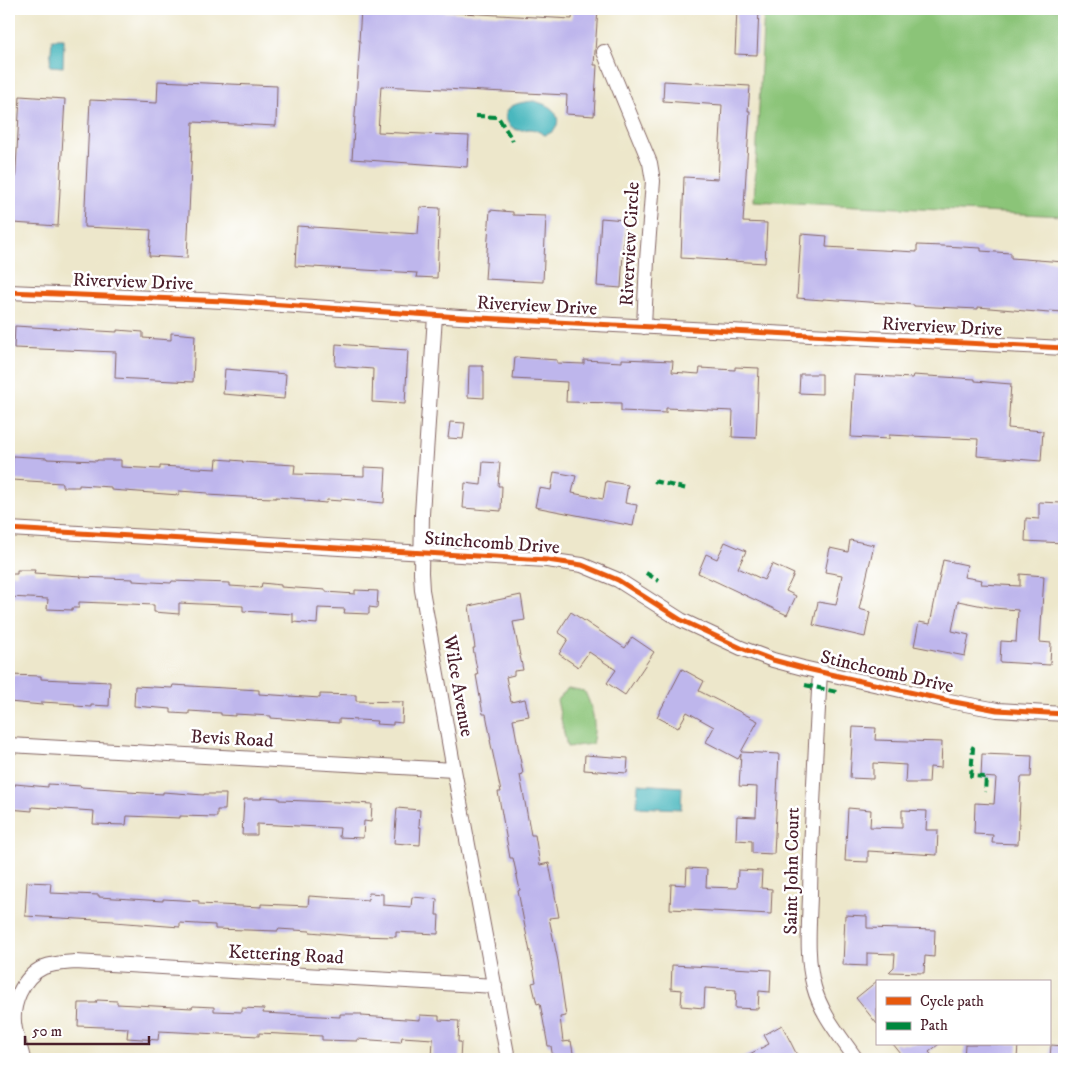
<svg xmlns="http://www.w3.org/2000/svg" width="1073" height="1068" font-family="'IM FELL DW Pica',serif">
  <rect width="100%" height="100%" fill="#fff"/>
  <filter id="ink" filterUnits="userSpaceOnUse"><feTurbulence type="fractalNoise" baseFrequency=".02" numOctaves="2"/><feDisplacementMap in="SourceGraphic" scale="10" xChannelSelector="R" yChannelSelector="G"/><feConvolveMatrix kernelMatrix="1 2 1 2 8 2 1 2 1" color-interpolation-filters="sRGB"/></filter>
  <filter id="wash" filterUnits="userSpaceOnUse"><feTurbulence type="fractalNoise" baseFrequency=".0096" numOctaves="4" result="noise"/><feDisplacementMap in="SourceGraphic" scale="20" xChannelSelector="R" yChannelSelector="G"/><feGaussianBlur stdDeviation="1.12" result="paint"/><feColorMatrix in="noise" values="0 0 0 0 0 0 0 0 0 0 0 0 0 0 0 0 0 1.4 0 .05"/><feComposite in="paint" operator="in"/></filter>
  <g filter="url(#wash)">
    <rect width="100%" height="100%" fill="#ede7cb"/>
    <path fill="#8bc478" stroke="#6a7252" d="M764,9H1064V216L754,201Z
      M568,689L585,692C593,709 597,725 592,744L567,747L557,700Z"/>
    <path fill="#48b7be" stroke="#496b74" d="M52,39H64L63,67L50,66Z
      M534,101C541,103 548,105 553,110C562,120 557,132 545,135C541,133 535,129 530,129C524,129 521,132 515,129C511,127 509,125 507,121C501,104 523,102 534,101Z
      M638,784L682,787L681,809L637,807Z"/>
    <g id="blocks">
      <path fill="#beb6ec" d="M361,9H388L572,19L573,9H598L594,65H597L594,116L566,114L567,95L381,86L378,132L469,136L467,167L352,159L360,41H359Z
        M737,9H759L757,55L735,54Z
        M158,81L277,86L276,126L193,122L187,258L149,256L151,230L84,227L90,100L157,103Z
        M664,81L750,86L748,111H750L743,222L767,223L765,263L681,258L684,177L718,179L722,105L663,101Z
        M20,96L65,99L58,226L13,223Z
        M420,207L440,208L437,278L416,277L417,273L295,266L297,226L418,234Z
        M490,210L513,212V215L546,216L543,282L485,279Z
        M601,218L625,220L621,288L597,286Z
        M801,234L827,236L826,247L917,252V245L943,246L981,248V251L1011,253V258L1064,262V312L1049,311V313L978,307V309L914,306V305L823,299V300L797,298Z
        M15,326L117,332V330L143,332V338L171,340V333L195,335L193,382L115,378L116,352L14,348Z
        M336,344L362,346V347L408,350L405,404L372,402L373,369L335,366Z
        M515,357L557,360V363L584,364V360L622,362V359L673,361L672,372L699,374L700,368L735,370V367L759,368L756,438L732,437L733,411L666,408V413L621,411V403L566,402L567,382L513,379Z
        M469,366H483V371H484V398L468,397Z
        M225,369L286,374L284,399L223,394Z
        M800,374H822V394L799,393Z
        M854,375L912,378L913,375L975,379V381L1011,384L1008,428L1043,431L1041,461L977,456L978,439L889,435V439L851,437Z
        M450,422L465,423L463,439L448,438Z
        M13,456L47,458V459L97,461V460H121V467L160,469V466L216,469L217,459L243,461L242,462L295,465L294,474L364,476V467L386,468L384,503L341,499V501L327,500L326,503L305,501V499L276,497V498L241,497L208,495V493L179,491V495L111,490V487L79,485V487H62V483L12,480Z
        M483,462L500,463L498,486H502L501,511L463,508L465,483L481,485Z
        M554,472L576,476L572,493L603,499L606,481L628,485L625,503L637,505L633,526L535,507L539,488L551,490Z
        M1039,502L1062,503L1061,520H1064V543L1025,541L1026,518L1039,519Z
        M850,540L874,545L859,609L870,612L865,637L813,625L818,602L836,605L842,575L825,572L830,548L848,552Z
        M725,542L746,551L738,568L764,580L772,564L794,574L786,591L796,596L787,615L698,573L706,554L717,559Z
        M943,560L967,565L964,577L982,580L981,584L1020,586V574L1044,576L1040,642L1051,643L1050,665L1000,662L1001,641L1016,642L1018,610L993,608L958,601L952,631L969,635L965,656L914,646L919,622L930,624Z
        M17,570H35L34,573L81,576L80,577L133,579V581L171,583L172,581L230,583V586L261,588L262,583L281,585V587L326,590V592L355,594V590L378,591L377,608L369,607V614L344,613L345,609L318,608L317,624L293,622V614L243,611V606L179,603V614L154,612V605L79,602V608H72V610L47,609L48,599L9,597V574H17Z
        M521,595L525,620L513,622L523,670L514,671V675L506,677L511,702L525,699L529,716L513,719L523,774L520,775L531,835H535L540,865L549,863L559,917L549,918L558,961L566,1016L560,1017L563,1042L571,1041L574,1059H553L551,1046H548L540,1003L537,1004L532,983L536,982L524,922L518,891L520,890L513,858H510L498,792H501L490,740H491L486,714H483L476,675H478L473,648H475L469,606Z
        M571,612L625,648L632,637L654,652L625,695L607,683L616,670L589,652L578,667L559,654L568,639L558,632Z
        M682,669L704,681L699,691L758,721L741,752L779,754L774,854L752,853V841L736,840L737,816L756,817L757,787L739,786L741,754L738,759L706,742L714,727L687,712L678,728L657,717Z
        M9,675L41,676V679L110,682L109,706L91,705V707L74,706L75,704L42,702V705L9,702Z
        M173,685L259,690V694L320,698V694L356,695V701L403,702L402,723L393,722V725L376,724L377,721L339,719V723L271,718V716L235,714V716L221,715V713L189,711V714L171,713V709L134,706L135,686L172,688Z
        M853,727L876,728L875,740L942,742L941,768L930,767L929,783H905L906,765L873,763V779L850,778Z
        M982,754L1032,756L1031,777H1021L1018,844L992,843L993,835L974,834L975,803L994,804L996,778L981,777Z
        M585,755L628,758L627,773L584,770Z
        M15,784L48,787V784L81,786V787L128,790V792L163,794V792L204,795V794H226L225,810H217V817L180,816V818L127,816L126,825L93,824L94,811L32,807V811L9,809V785L15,786Z
        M261,797L279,798V800L336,802L372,804L371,822L364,821L363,838L339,837L340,828L257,824V835H242L244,799H261Z
        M397,808L420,810L419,827H421L420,845L394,843Z
        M848,808L871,810L870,827L902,828V810L927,811L926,830H938L937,855L868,851V862L845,861Z
        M687,868L707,869L706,887L737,888L738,870L762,871L761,888L772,889L771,914L670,909L671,884L686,885Z
        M27,882L51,883L50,893L99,895V897L163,901V899L199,901V904L261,907V904L308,906L309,896L368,900L369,893L383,894V905L411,907L412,897L437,899L436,915H439L438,934L396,932V937L355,936L310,932V931L278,929V931L215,929V925L180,923V927L114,922V921L25,916Z
        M845,915L867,916V928L935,930L934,957L925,956L924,973L889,972L894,967L895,954L867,953V966L843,965Z
        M672,965L771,970L770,992L759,991L758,1009L735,1008L736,990L705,988L704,1008L681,1006L682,990L671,989Z
        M877,981V1024L856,998Z
        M97,1000L117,1001V1004L192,1008L193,1006L214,1007V1011L242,1012V1008L264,1009L263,1013L340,1017V1014H362V1016L420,1020V1015L439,1016V1020L459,1021L458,1042H461L460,1059H432L433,1039L402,1037L401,1042L357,1039V1041L322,1040V1036L259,1033V1036L159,1031L158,1040L127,1038L128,1028L78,1026L79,1003H96Z
        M782,1025L799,1059H740L769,1044L764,1035Z
        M893,1044H939L929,1052L935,1059H905Z
        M965,1044H1018L1017,1059H964Z
        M1051,1045L1064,1046V1059H1050Z"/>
    </g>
  </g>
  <g filter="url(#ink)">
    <use href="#blocks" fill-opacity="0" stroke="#836563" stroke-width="1"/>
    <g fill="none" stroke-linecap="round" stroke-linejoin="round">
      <g stroke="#836563" stroke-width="16">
        <path id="minor" d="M604,52L650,163L653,181L647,260L644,327
          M9,292L224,301L460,317L1064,348
          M435,316L422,514L421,573L422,590L454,770L508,1059
          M9,529L547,560L582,565L618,580L681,620L741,648L773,660L803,668L949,701L997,710L1064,714
          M820,672C816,747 811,821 810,896C809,926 806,958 814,987C821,1014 841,1037 856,1059
          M9,745L454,770
          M23,1059C21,1049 17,1039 15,1029C10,1006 22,977 44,967C54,963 64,963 75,962L495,986"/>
      </g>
      <use href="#minor" stroke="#fff" stroke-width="14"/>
      <path stroke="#00873e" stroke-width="4" stroke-dasharray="8 4" stroke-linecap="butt" d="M476,116L498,117L513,141
        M654,481L687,489
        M646,573L659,581
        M805,685L837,692
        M971,747L973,748L971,776L986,777L985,792"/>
      <g stroke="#fff" stroke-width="8">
        <path id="cycleway" d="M9,292L224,301L460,317L1064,348
          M9,529L547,560L582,565L618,580L681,620L741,648L773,660L803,668L949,701L997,710L1064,714"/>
      </g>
      <use href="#cycleway" stroke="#e8590c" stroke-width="5"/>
    </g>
  </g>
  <g text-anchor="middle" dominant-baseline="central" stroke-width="5" stroke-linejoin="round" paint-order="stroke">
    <g font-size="19" fill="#4a1f2b" stroke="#fff">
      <text transform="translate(630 244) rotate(-87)">Riverview Circle</text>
      <text transform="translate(133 282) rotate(2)">Riverview Drive</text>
      <text transform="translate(537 306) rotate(3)">Riverview Drive</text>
      <text transform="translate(942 327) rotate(3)">Riverview Drive</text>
      <text transform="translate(492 543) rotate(4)">Stinchcomb Drive</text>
      <text transform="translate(887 672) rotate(13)">Stinchcomb Drive</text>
      <text transform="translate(458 686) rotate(80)">Wilce Avenue</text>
      <text transform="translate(232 739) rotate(3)">Bevis Road</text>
      <text transform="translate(792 871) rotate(-89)">Saint John Court</text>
      <text transform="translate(286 955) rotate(3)">Kettering Road</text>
    </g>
  </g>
  <rect width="1073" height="1068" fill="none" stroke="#fff" stroke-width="30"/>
  <rect x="876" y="980" width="175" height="65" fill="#ffffff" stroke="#b7a5aa"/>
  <rect x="886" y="997" width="25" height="8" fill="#e8590c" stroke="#b7a5aa"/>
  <text x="920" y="1006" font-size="15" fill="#4a1f2b">Cycle path</text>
  <rect x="886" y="1022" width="25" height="8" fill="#00873e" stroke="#b7a5aa"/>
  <text x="920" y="1030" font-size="15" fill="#4a1f2b">Path</text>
  <path d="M25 1036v8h124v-8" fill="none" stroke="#4a1f2b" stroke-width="2.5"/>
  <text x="32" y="1036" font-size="15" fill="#4a1f2b" stroke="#ffffff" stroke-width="4" paint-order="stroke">50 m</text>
</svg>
